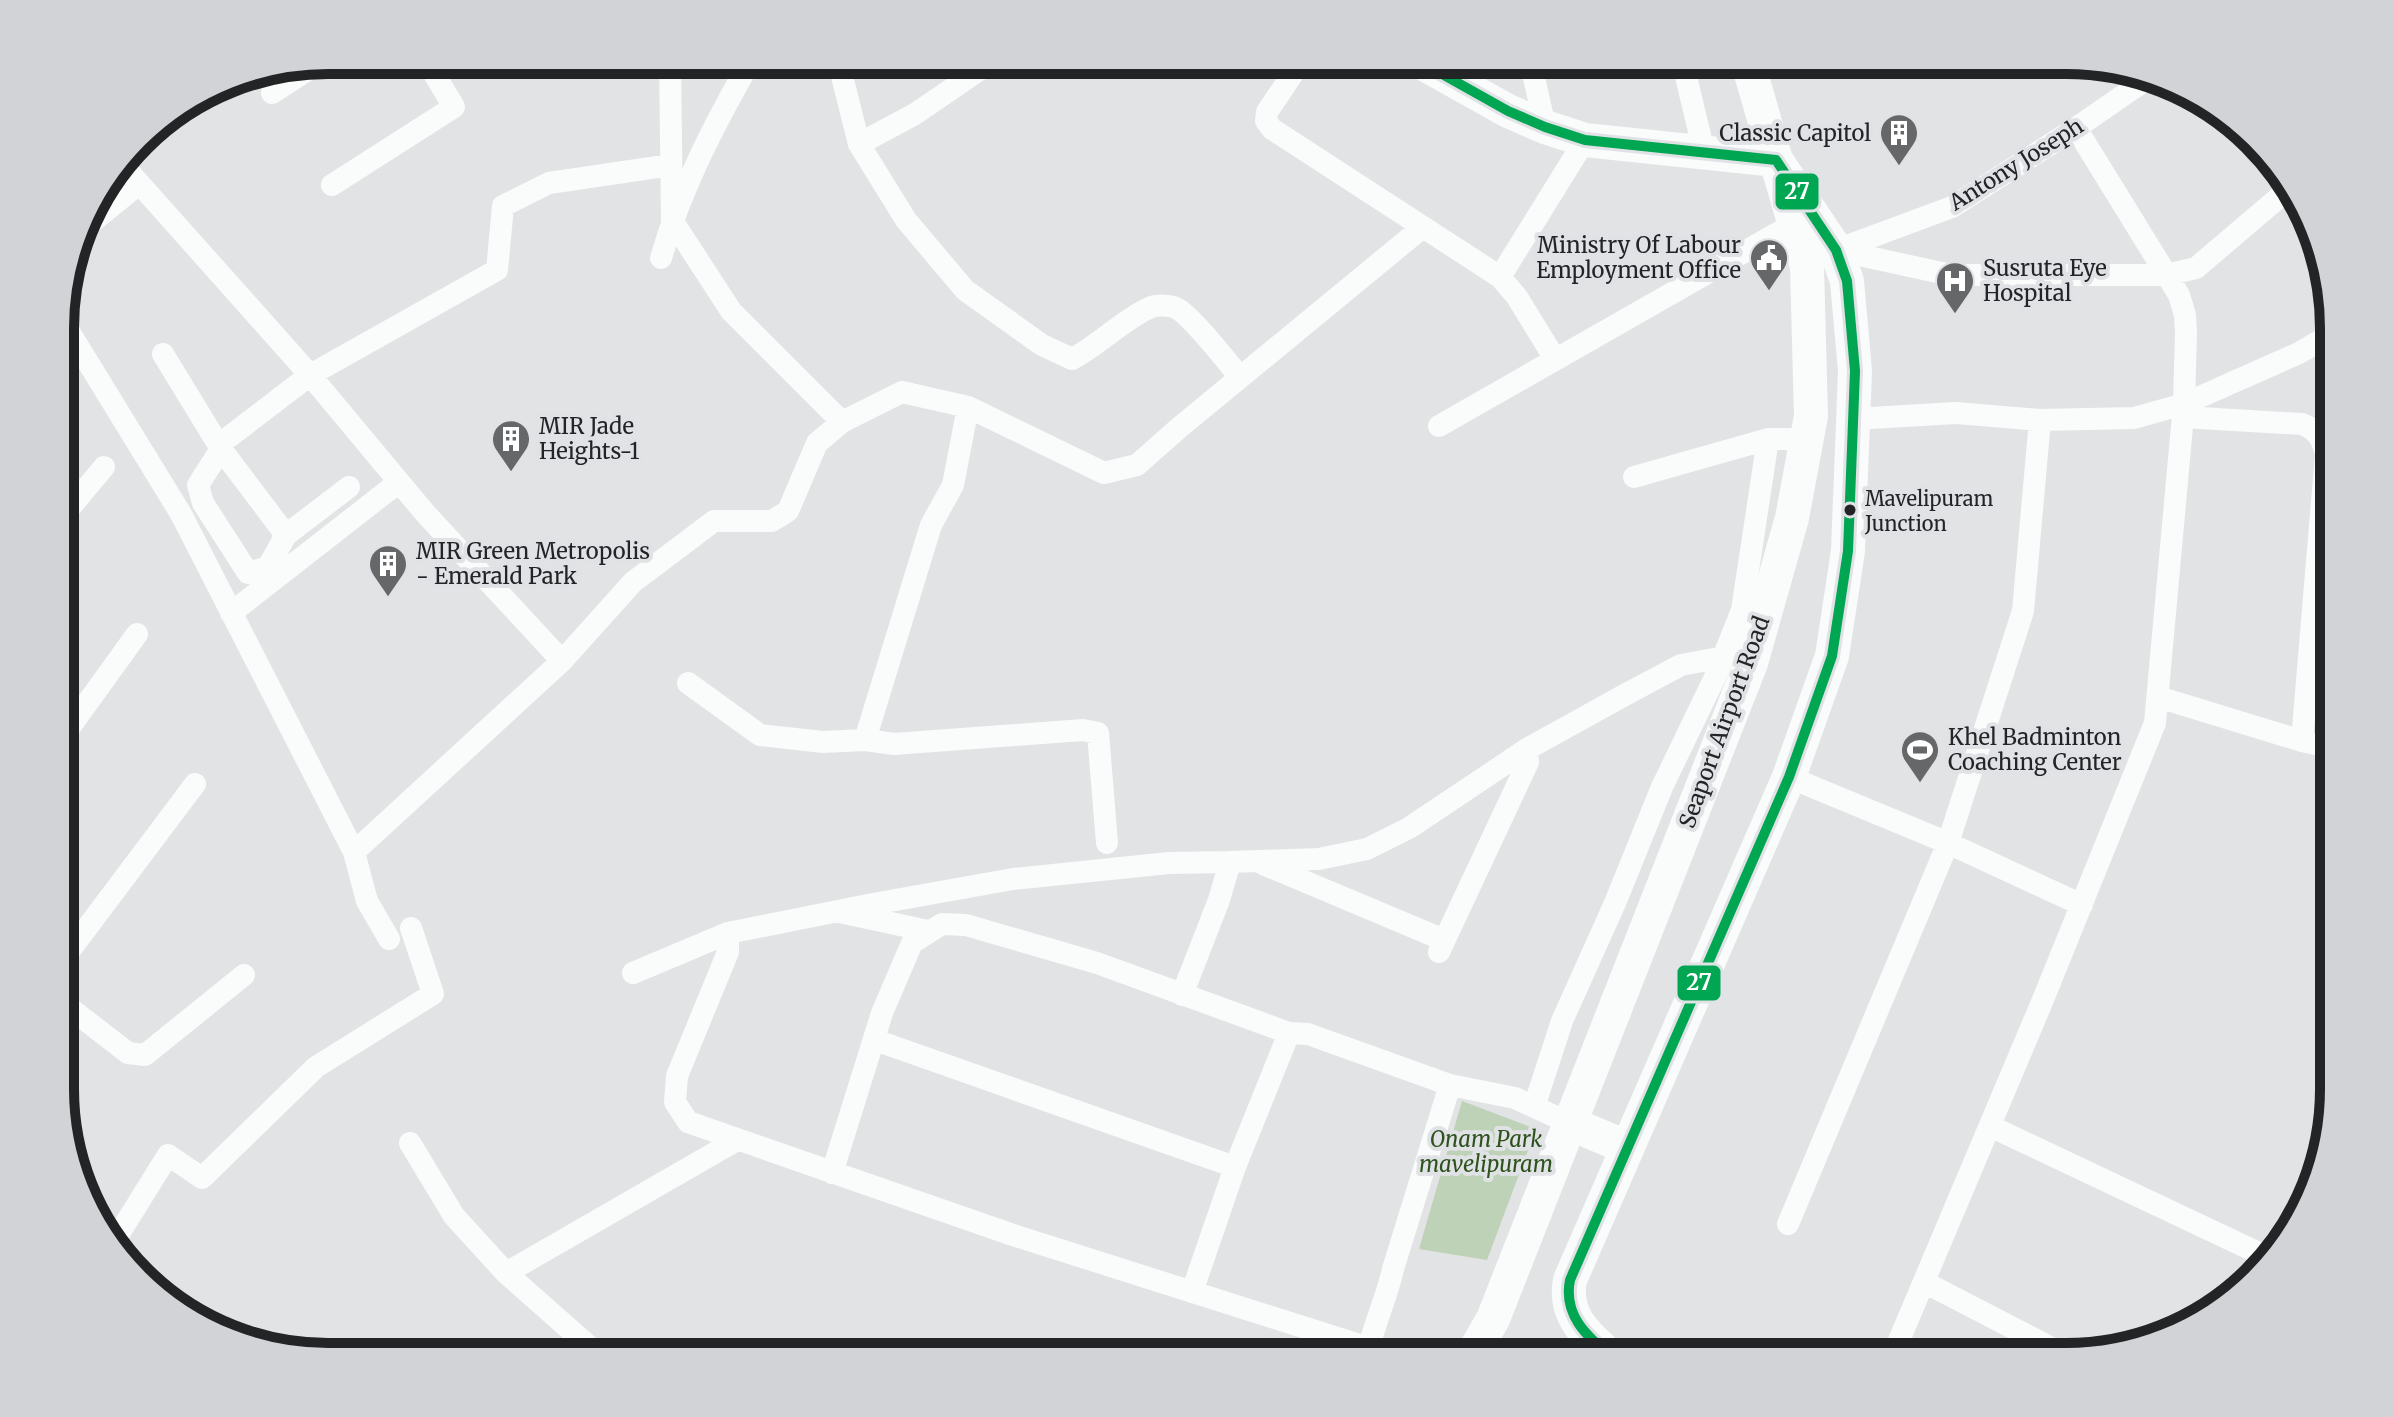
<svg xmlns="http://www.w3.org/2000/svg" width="2394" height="1417" font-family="Merriweather,serif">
  <rect width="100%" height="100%" fill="#e1e3e5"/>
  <path fill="#bdd2b7" d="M1462,1101L1536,1129L1487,1260L1419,1249Z"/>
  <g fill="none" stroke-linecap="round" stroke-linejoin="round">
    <path stroke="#fafbfb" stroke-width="22" d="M670,60L672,220L731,311L842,422
      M838,60L859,144L906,220L965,290L1042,345L1072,359C1100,344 1124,319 1151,307C1157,305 1170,305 1176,308C1191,315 1228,363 1240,377
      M1302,60L1267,112L1266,121L1272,129L1500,277L1517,297L1555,359
      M1530,60L1545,127
      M1682,60L1704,152
      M272,93L320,62
      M859,144L915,114L994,60
      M122,164L310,375L497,270L503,206L549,183L671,165
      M332,185L454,107L426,60
      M81,231L139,184
      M1836,250L1951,275H2166L2196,268L2291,187
      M1836,250L1952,207L2076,128L2144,81
      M661,258C681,188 715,123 751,60
      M1500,277L1585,140
      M62,320L181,514L354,852L367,901L389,939
      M163,354L221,449L198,485L203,503L248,573L268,567L286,535
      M2183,417L2302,424C2317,430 2322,438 2326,454L2302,741
      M1853,419L1956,413L2040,420L2134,418L2184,404L2299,353L2333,333
      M1439,426L1795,223
      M1634,477L1768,439
      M349,487L286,535L221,449L225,440L310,375L425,513L562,661
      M62,517L104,467
      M231,613L399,482
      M688,683L760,735L823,742L865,740L931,525L953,485L968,407
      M2158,697L2302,741L2333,748
      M62,738L137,634
      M865,740L894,744L1083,730L1098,733L1107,843
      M1789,777L1948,843L2082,905
      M354,852L562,661L633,582L714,521H772L788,511L817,443L842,422L902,392L968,407L1104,473L1137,465L1180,427L1423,227
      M1263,864L1444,940
      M844,913L928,931
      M728,933V952L677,1076L675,1102L688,1122L1013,1235L1369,1348L1387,1357
      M1439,952L1528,762L1527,749
      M62,961L195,784
      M633,973L728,933L873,904L1013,879L1169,863L1230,862
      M1182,995L1219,900L1230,862L1319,859L1367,849L1409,828L1527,749L1621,697L1681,665L1724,657
      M62,1002L128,1053L145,1055L244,975
      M875,1040L1235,1167
      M1534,1107L1562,1021L1615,903L1662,787L1716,675L1742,610L1768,439H1806
      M1990,1126L2265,1256
      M410,1143L454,1216L506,1273L601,1357
      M832,1173L882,1013L912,943L942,924L966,925L1097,963L1289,1033L1308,1034L1450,1085L1515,1098L1569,1123
      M1788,1224L1948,843L2023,611L2040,420
      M112,1245L168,1155L202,1178L316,1067L433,994L411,928
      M506,1273L737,1140
      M1924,1282L2067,1356
      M1192,1292L1235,1167L1289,1033
      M1369,1348C1375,1321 1387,1297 1393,1269L1450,1085
      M1892,1357L2042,1002L2155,723L2184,404L2186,333L2185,315L2179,295L2076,128"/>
    <path stroke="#fafbfb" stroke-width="34" d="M1417,60L1508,111L1545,127L1585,140L1776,160L1836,250L1847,281L1855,371L1848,551L1832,656L1789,777L1570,1280C1563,1315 1586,1335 1611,1357
      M1569,1123L1626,1147
      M1471,1357L1493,1319L1751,663L1792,518L1811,416L1807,267L1747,60"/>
    <g stroke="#e0e2e6" stroke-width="16">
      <path id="bus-1" d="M1417,60L1508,111L1545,127L1585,140L1776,160L1836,250L1847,281L1855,371L1848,551L1832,656L1789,777L1570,1280C1563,1315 1586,1335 1611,1357"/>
    </g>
    <use href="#bus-1" stroke="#00a651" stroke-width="10"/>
  </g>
  <defs>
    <g id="building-pin" transform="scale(2)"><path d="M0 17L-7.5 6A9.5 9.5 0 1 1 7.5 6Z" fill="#666768" stroke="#e0e2e6"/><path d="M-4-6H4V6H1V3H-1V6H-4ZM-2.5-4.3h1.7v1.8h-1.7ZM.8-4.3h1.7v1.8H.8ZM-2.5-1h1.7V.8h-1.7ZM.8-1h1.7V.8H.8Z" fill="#fff"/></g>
    <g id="civic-pin" transform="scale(2)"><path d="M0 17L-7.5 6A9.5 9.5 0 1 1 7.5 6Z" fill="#666768" stroke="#e0e2e6"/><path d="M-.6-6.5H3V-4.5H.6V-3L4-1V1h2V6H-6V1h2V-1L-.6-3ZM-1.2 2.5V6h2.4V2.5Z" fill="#fff"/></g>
    <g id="hospital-pin" transform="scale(2)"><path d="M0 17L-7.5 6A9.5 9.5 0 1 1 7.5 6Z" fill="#666768" stroke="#e0e2e6"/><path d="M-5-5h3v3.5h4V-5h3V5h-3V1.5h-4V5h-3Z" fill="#fff"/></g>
    <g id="stadium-pin" transform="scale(2)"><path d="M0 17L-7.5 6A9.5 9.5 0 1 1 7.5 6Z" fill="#666768" stroke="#e0e2e6"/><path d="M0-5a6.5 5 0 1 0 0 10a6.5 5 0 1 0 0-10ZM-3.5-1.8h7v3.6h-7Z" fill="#fff"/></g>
  </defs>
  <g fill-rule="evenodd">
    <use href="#building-pin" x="1899" y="133"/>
    <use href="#civic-pin" x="1769" y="258"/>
    <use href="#hospital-pin" x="1955" y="281"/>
    <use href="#building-pin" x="511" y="439"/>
    <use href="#building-pin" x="388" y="564"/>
    <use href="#stadium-pin" x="1920" y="750"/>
  </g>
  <circle fill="#232425" stroke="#e0e2e6" stroke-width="3" cx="1850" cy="510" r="7"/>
  <g text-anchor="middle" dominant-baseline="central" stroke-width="8" stroke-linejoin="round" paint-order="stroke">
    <g font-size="20" fill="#232425" stroke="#e0e2e6" text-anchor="start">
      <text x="1865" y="498">Mavelipuram<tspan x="1865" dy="25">Junction</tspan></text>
    </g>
    <g font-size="22" fill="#232425" stroke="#e0e2e6" text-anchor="start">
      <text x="1871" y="133" text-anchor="end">Classic Capitol</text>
      <text x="1741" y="245" text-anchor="end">Ministry Of Labour<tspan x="1741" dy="25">Employment Office</tspan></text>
      <text x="1983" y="268">Susruta Eye<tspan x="1983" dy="25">Hospital</tspan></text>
      <text x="539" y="426">MIR Jade<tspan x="539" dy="25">Heights-1</tspan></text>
      <text x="416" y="551">MIR Green Metropolis<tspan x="416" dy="25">- Emerald Park</tspan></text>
      <text x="1948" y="737">Khel Badminton<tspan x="1948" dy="25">Coaching Center</tspan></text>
    </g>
    <g font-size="22" fill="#232425" stroke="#e0e2e6">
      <text transform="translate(2016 164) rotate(-32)">Antony Joseph</text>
      <text transform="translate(1724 722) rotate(-70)">Seaport Airport Road</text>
    </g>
    <g font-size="22" font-style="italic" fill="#2d521b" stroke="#e0e2e6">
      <text x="1486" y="1139">Onam Park<tspan x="1486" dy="25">mavelipuram</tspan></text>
    </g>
  </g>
  <path d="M0 0H2394V1417H0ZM328 74H2066A254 254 0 0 1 2320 328V1089A254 254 0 0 1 2066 1343H328A254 254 0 0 1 74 1089V328A254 254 0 0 1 328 74Z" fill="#d1d3d7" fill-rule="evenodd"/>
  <path fill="none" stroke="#232425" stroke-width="10" d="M328 74H2066A254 254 0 0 1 2320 328V1089A254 254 0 0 1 2066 1343H328A254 254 0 0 1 74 1089V328A254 254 0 0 1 328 74Z"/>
  <g stroke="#e0e2e6" stroke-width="3">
    <rect x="1774" y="172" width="46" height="39" rx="8" fill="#00a651"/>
    <rect x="1676" y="964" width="46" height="38" rx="8" fill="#00a651"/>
  </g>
  <g font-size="22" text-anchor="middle" font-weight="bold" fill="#fff">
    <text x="1797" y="199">27</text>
    <text x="1699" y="990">27</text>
  </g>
</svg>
